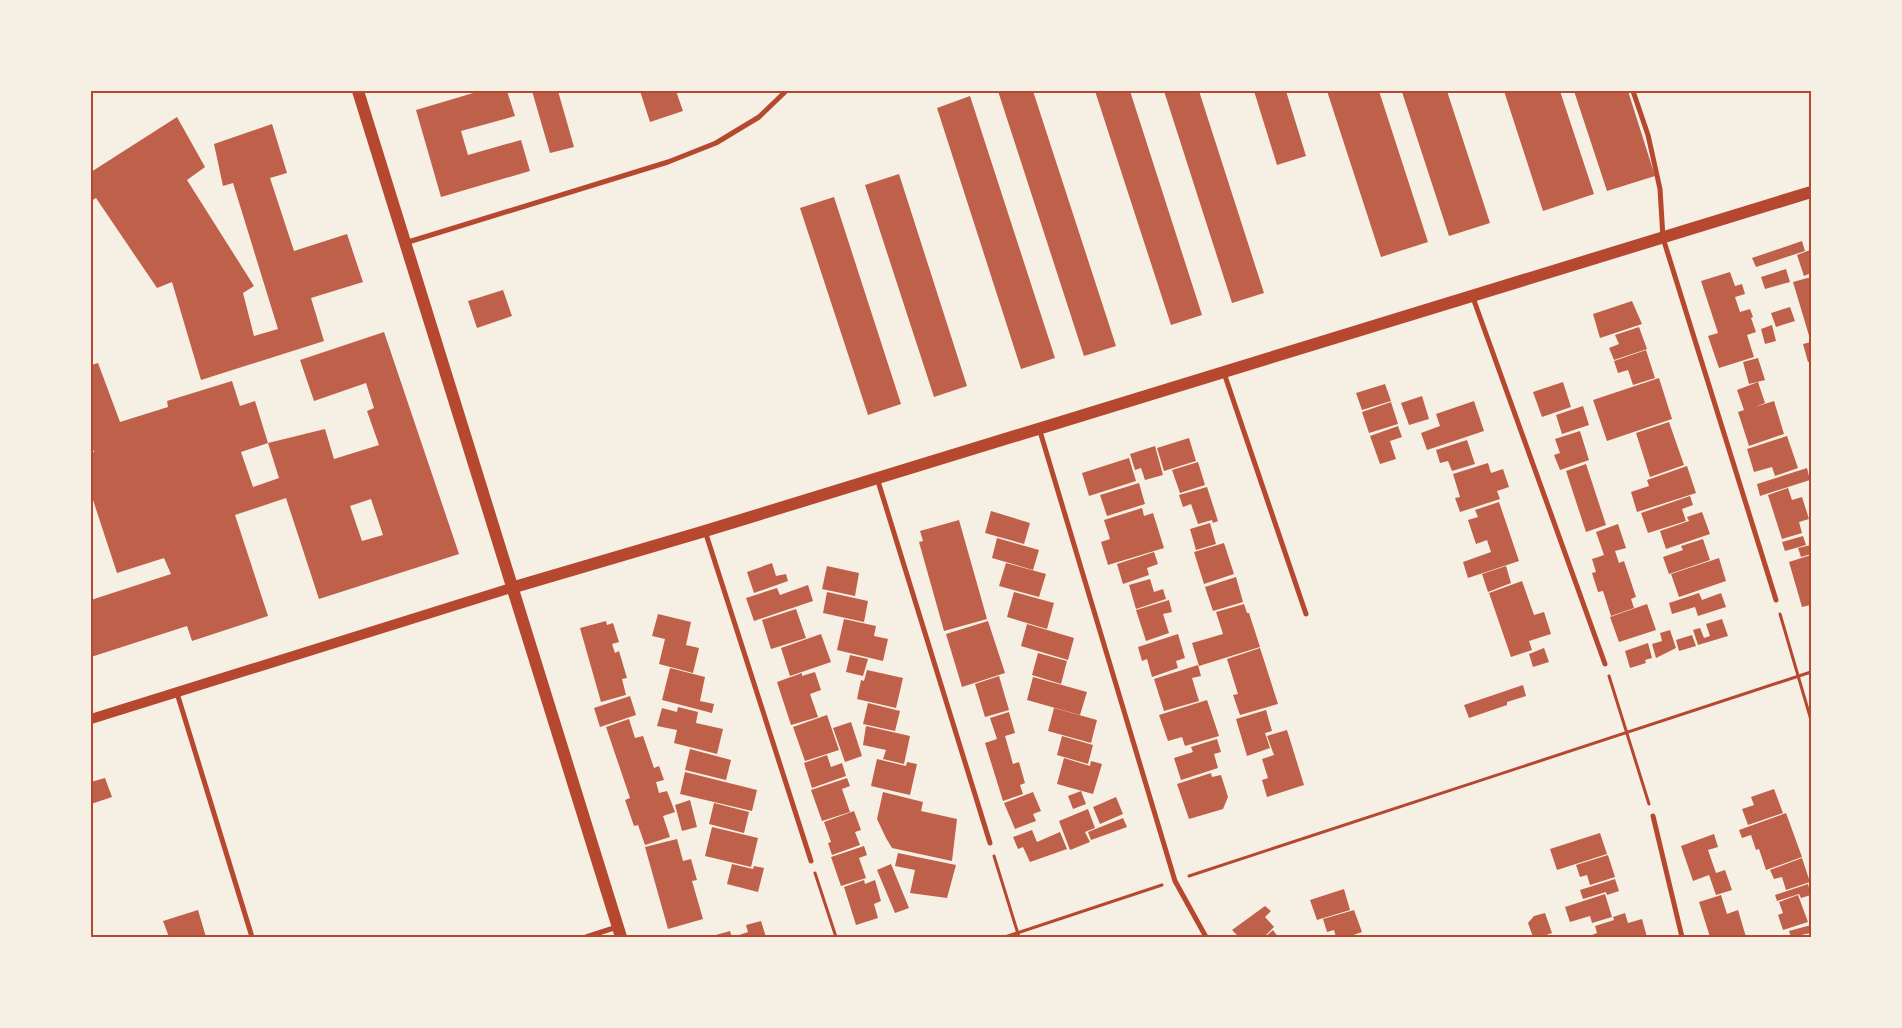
<svg xmlns="http://www.w3.org/2000/svg" width="1902" height="1028" font-family="Inter,sans-serif">
  <rect width="100%" height="100%" fill="#f6efe4"/>
  <path fill="#bf614a" fill-rule="evenodd" d="M480,91H507L515,116L461,131L468,155L521,140L530,171L441,197L416,110Z
    M532,91H558L574,147L550,153Z
    M640,91H676L683,111L650,122Z
    M998,91H1033L1116,346L1084,356Z
    M1095,91H1130L1202,315L1171,325Z
    M1164,91H1199L1264,293L1232,303Z
    M1254,91H1286L1306,156L1277,165Z
    M1327,91H1379L1428,242L1381,257Z
    M1405,91H1447L1490,223L1449,236L1402,92Z
    M1504,91H1560L1594,194L1543,211Z
    M1574,91H1628L1655,176L1607,191Z
    M970,96L1055,358L1021,369L937,108Z
    M177,117L205,167L187,180L254,286L243,293L254,336L278,329L233,183L223,186L214,144L272,124L287,173L270,178L294,251L347,234L363,282L311,298L324,341L201,380L172,282L157,288L96,198L91,201V172Z
    M899,174L967,386L934,397L865,185Z
    M834,197L901,404L868,415L800,208Z
    M1802,241L1805,251L1756,267L1752,258Z
    M1810,250L1811,273L1804,276L1797,255Z
    M1786,269L1790,282L1765,289L1761,277Z
    M1730,272L1735,286L1742,284L1745,294L1735,297L1740,312L1750,309L1753,317L1751,318L1756,332L1747,335L1754,357L1719,368L1708,336L1718,333L1701,281Z
    M1811,277V339H1810L1793,282Z
    M503,290L512,316L477,328L468,301Z
    M1632,301L1642,324L1600,338L1593,314Z
    M1790,307L1795,321L1776,327L1771,313Z
    M1772,325L1776,341L1765,344L1761,329Z
    M1639,327L1647,349L1614,360L1609,348L1619,344L1615,335Z
    M384,332L459,554L319,599L286,498L235,515L268,616L192,641L187,626L91,657V600L171,574L164,558L117,573L93,500H91V453L94,452L91,445V365L98,363L120,422L168,407L167,401L232,381L240,406L255,401L268,443L241,452L253,487L279,478L268,443L325,429L334,459L379,445L367,411L374,408L366,383L314,401L300,360ZM371,499L383,535L362,541L350,506Z
    M1811,342V362H1808L1803,344Z
    M1646,350L1655,378L1633,385L1628,370L1618,373L1614,361Z
    M1758,358L1765,380L1749,384L1743,362Z
    M1659,378L1672,419L1607,441L1593,400Z
    M1563,382L1571,407L1542,417L1533,392Z
    M1758,382L1765,403L1755,407L1774,401L1784,434L1749,446L1738,412L1744,410L1737,390Z
    M1385,384L1391,401L1362,410L1356,393Z
    M1422,396L1429,419L1409,425L1401,403Z
    M1474,401L1484,431L1427,450L1421,433L1440,426L1436,414Z
    M1391,402L1398,424L1369,433L1362,412Z
    M1583,406L1589,425L1562,434L1556,415Z
    M1669,422L1684,465L1650,477L1636,433Z
    M1398,426L1402,437L1390,441L1396,459L1380,464L1370,436Z
    M1580,431L1589,460L1560,470L1554,455L1560,453L1555,439Z
    M1787,436L1798,468L1775,476L1772,467L1754,472L1747,449Z
    M1189,438L1196,461L1164,471L1157,448Z
    M1467,440L1475,464L1452,471L1448,461L1440,463L1436,450Z
    M1155,446L1163,475L1145,480L1141,468L1135,470L1130,454Z
    M1129,458L1136,481L1089,496L1082,473Z
    M1198,462L1205,485L1180,493L1172,470Z
    M1488,463L1491,473L1503,469L1509,487L1497,491L1500,499L1460,512L1455,498L1460,497L1453,474Z
    M1586,464L1606,525L1586,532L1566,471Z
    M1687,466L1696,493L1637,512L1631,492L1649,486L1647,480Z
    M1807,468L1810,480L1760,496L1757,484Z
    M1139,483L1145,504L1107,516L1100,495Z
    M1207,487L1218,521L1213,523L1212,520L1198,524L1191,504L1183,507L1179,495Z
    M1788,488L1792,500L1802,497L1809,519L1799,522L1802,533L1782,539L1768,495Z
    M1690,496L1693,505L1682,509L1686,521L1648,533L1641,513Z
    M1499,502L1519,561L1468,578L1463,562L1491,552L1487,540L1476,544L1468,520L1478,517L1475,510Z
    M1142,508L1144,516L1153,513L1164,548L1108,565L1101,542L1110,539L1104,520Z
    M991,511L1030,523L1024,544L985,533Z
    M1702,512L1710,534L1666,549L1660,531L1689,521L1687,517Z
    M959,520L987,619L944,631L919,542L923,541L920,531Z
    M1210,523L1216,544L1196,550L1190,529Z
    M1618,524L1626,548L1615,551L1619,563L1624,561L1636,597L1631,599L1634,608L1611,616L1603,591L1598,592L1592,573L1596,572L1592,559L1604,555L1596,532Z
    M1803,536L1806,545L1785,551L1782,542Z
    M997,538L1039,550L1033,570L992,558Z
    M1703,539L1710,560L1669,574L1663,557L1683,550L1681,546Z
    M1224,543L1234,574L1204,584L1194,552Z
    M1811,545V554L1801,557L1798,548Z
    M1154,552L1158,564L1147,568L1149,575L1123,584L1117,564Z
    M1811,555V605L1802,607L1789,562Z
    M1719,558L1726,581L1679,597L1671,574Z
    M772,563L776,576L786,574L788,581L754,593L747,572Z
    M1006,563L1046,574L1039,597L999,586Z
    M827,566L859,573L855,596L822,589Z
    M1506,566L1511,583L1488,592L1482,574Z
    M1236,577L1243,602L1213,611L1205,587Z
    M1150,579L1154,592L1163,589L1166,599L1136,609L1129,585Z
    M1522,581L1534,615L1544,612L1551,634L1529,641L1532,650L1511,657L1489,593Z
    M808,585L813,601L754,621L746,598L777,588L780,595Z
    M827,592L868,601L864,622L823,613Z
    M1014,592L1054,603L1047,629L1007,617Z
    M1699,593L1702,600L1721,593L1726,607L1698,616L1695,607L1672,614L1669,603Z
    M1169,600L1172,612L1163,614L1169,633L1146,641L1136,610Z
    M1244,604L1247,613H1249L1260,647L1199,666L1192,643L1223,634L1216,612Z
    M1647,604L1656,630L1619,642L1610,617Z
    M796,609L806,638L771,649L762,620Z
    M658,614L691,622L686,645L699,648L693,673L659,664L665,639L652,636Z
    M844,619L876,626L874,636L888,639L883,661L837,650Z
    M1722,619L1728,636L1698,645L1693,630L1700,628L1704,638L1710,636L1706,624Z
    M606,621L607,625L613,623L619,642L612,644L615,653L619,651L627,678L622,679L626,695L601,702L580,628Z
    M988,621L1005,673L962,687L946,634Z
    M1027,624L1074,638L1068,660L1021,646Z
    M1670,630L1676,648L1656,658L1652,644L1662,641L1660,633Z
    M821,634L831,662L790,676L781,648Z
    M1178,634L1185,658L1176,661L1178,668L1152,677L1147,659L1142,661L1138,647Z
    M1692,635L1696,646L1679,651L1676,640Z
    M1648,643L1652,658L1645,660L1646,663L1630,668L1625,651Z
    M1260,648L1278,704L1240,715L1233,695L1238,694L1227,659Z
    M1544,648L1549,662L1533,667L1529,654Z
    M1038,653L1067,661L1061,684L1032,675Z
    M850,655L868,659L863,676L846,672Z
    M1198,665L1201,676L1192,678L1199,701L1164,711L1154,679Z
    M670,668L705,677L700,701L714,704L712,713L662,700Z
    M867,670L903,678L896,708L857,699L861,680L864,681Z
    M815,672L821,690L810,694L818,717L791,725L777,682L802,673V676Z
    M999,676L1009,710L985,717L975,684Z
    M1033,677L1087,692L1080,715L1027,700Z
    M1523,685L1526,696L1507,702V705L1469,718L1464,705Z
    M630,696L636,715L600,727L594,708Z
    M1207,700L1219,736L1185,746L1182,737L1168,741L1159,715Z
    M868,703L900,711L895,731L863,724Z
    M678,707L698,712L696,723L723,729L717,754L674,743L677,730L657,726L662,708L677,712Z
    M1054,708L1097,720L1091,743L1048,731Z
    M1266,710L1272,731L1265,733L1270,748L1247,756L1236,719Z
    M1009,712L1015,733L1005,736L1013,764L1019,762L1025,783L1020,785L1023,794L1003,801L985,743L997,739L990,718Z
    M827,715L839,750L805,761L793,727Z
    M629,719L635,738L643,736L654,768L659,766L664,780L656,782L659,793L667,791L675,812L663,816L670,837L645,845L638,825L634,826L625,800L630,798L606,727Z
    M851,722L862,756L845,762L833,728Z
    M866,726L910,736L904,764L883,759L886,750L863,745Z
    M1287,730L1304,785L1267,797L1262,780L1268,778L1262,759L1274,755L1267,736Z
    M1062,736L1093,745L1088,764L1057,755Z
    M1217,739L1221,752L1214,754L1218,768L1181,780L1174,758L1193,752L1191,747Z
    M690,749L731,760L726,780L685,770Z
    M827,755L831,767L842,763L846,776L812,788L804,763Z
    M1064,758L1090,766L1091,761L1102,764L1093,794L1057,784Z
    M877,759L906,766L907,762L917,764L910,795L871,786Z
    M685,772L757,790L752,811L680,794Z
    M1211,773L1212,777L1221,775L1228,797L1223,809L1189,819L1177,784Z
    M105,778L112,797L91,804V782Z
    M847,778L850,786L842,789L850,812L822,821L811,790Z
    M1774,789L1783,813L1748,825L1742,809L1754,805L1751,797Z
    M1081,791L1086,804L1073,809L1068,796Z
    M883,792L923,802L921,811L957,819L952,861L892,848L886,838L877,819Z
    M1033,792L1041,811L1033,814L1036,821L1015,829L1004,803Z
    M1116,797L1123,814L1100,824L1093,807Z
    M690,800L697,827L682,831L675,805Z
    M714,803L749,812L744,833L709,824Z
    M1088,809L1095,828L1085,832L1090,842L1070,850L1059,821Z
    M854,811L861,830L855,832L860,845L832,855L828,843L831,842L824,822Z
    M1786,813L1802,857L1766,870L1759,849L1756,850L1751,835L1742,838L1739,830Z
    M1123,818L1127,827L1091,840L1088,832Z
    M712,827L758,838L751,867L705,856Z
    M1032,830L1037,842L1060,832L1067,849L1030,862L1023,847L1018,849L1013,837Z
    M1600,833L1607,854L1557,870L1550,849Z
    M1714,834L1718,847L1708,850L1716,873L1725,870L1732,890L1716,895L1709,875L1693,881L1681,846Z
    M677,839L683,861L691,859L697,880L692,881L703,919L668,929L645,847Z
    M864,846L867,855L859,858L866,878L841,886L831,857Z
    M898,853L956,865L947,898L910,893L915,870L895,866Z
    M1608,855L1615,877L1590,885L1587,875L1580,877L1576,865Z
    M1802,858L1810,882L1786,890L1782,877L1774,879L1770,870Z
    M732,864L753,869L754,866L764,868L758,892L727,884Z
    M891,864L909,908L895,913L877,870Z
    M1615,879L1619,891L1607,895L1606,892L1583,899L1580,890Z
    M864,880L865,884L875,880L881,901L874,904L878,918L856,925L844,887Z
    M1808,884L1811,895L1801,898L1799,894L1777,901L1775,895Z
    M1344,889L1350,910L1317,920L1310,900Z
    M1605,894L1612,917L1592,923L1590,916L1570,922L1565,907Z
    M1721,895L1727,914L1738,910L1746,937H1710L1699,902Z
    M1798,895L1808,922L1783,930L1778,915L1783,913L1779,902Z
    M1265,906L1271,911L1265,917L1274,927L1264,937H1239L1232,930Z
    M198,910L206,937H169L163,921Z
    M1354,910L1362,932L1348,937H1336L1334,930L1327,932L1323,919Z
    M1545,913L1552,933L1541,937H1533L1528,923L1534,916Z
    M1625,913L1628,923L1642,919L1647,937H1587L1597,933L1595,926L1614,920L1613,917Z
    M761,921L766,937H733L748,932L746,925Z
    M1811,925V933L1791,937L1789,931Z
    M1273,930L1278,937H1265Z
    M730,931L732,937H712V936Z"/>
  <g fill="none" stroke-linecap="round" stroke-linejoin="round">
    <path stroke="#b5482f" stroke-width="3" d="M1780,614L1811,720
      M1609,676L1649,804
      M994,856L1019,937
      M815,873L836,937
      M1189,876L1811,672
      M1005,937L1162,885"/>
    <path stroke="#b5482f" stroke-width="5" d="M1633,91L1648,135L1660,189L1663,238L1776,600
      M405,243L668,162L716,143L759,117L786,91
      M1472,295L1605,664
      M1224,373L1306,614
      M1039,428L1175,881L1206,937
      M877,478L990,843
      M705,531L811,861
      M177,693L252,937
      M1653,816L1682,937
      M586,937L617,927"/>
    <path stroke="#b5482f" stroke-width="10" d="M91,719L511,588"/>
    <path stroke="#b5482f" stroke-width="12" d="M358,91L621,937
      M511,588L705,531L1811,192"/>
  </g>
  <rect width="1902" height="1028" fill="none" stroke="#f6efe4" stroke-width="185"/>
  <rect x="92" y="92" width="1718" height="844" fill="none" stroke="#b5482f" stroke-width="2"/>
</svg>
